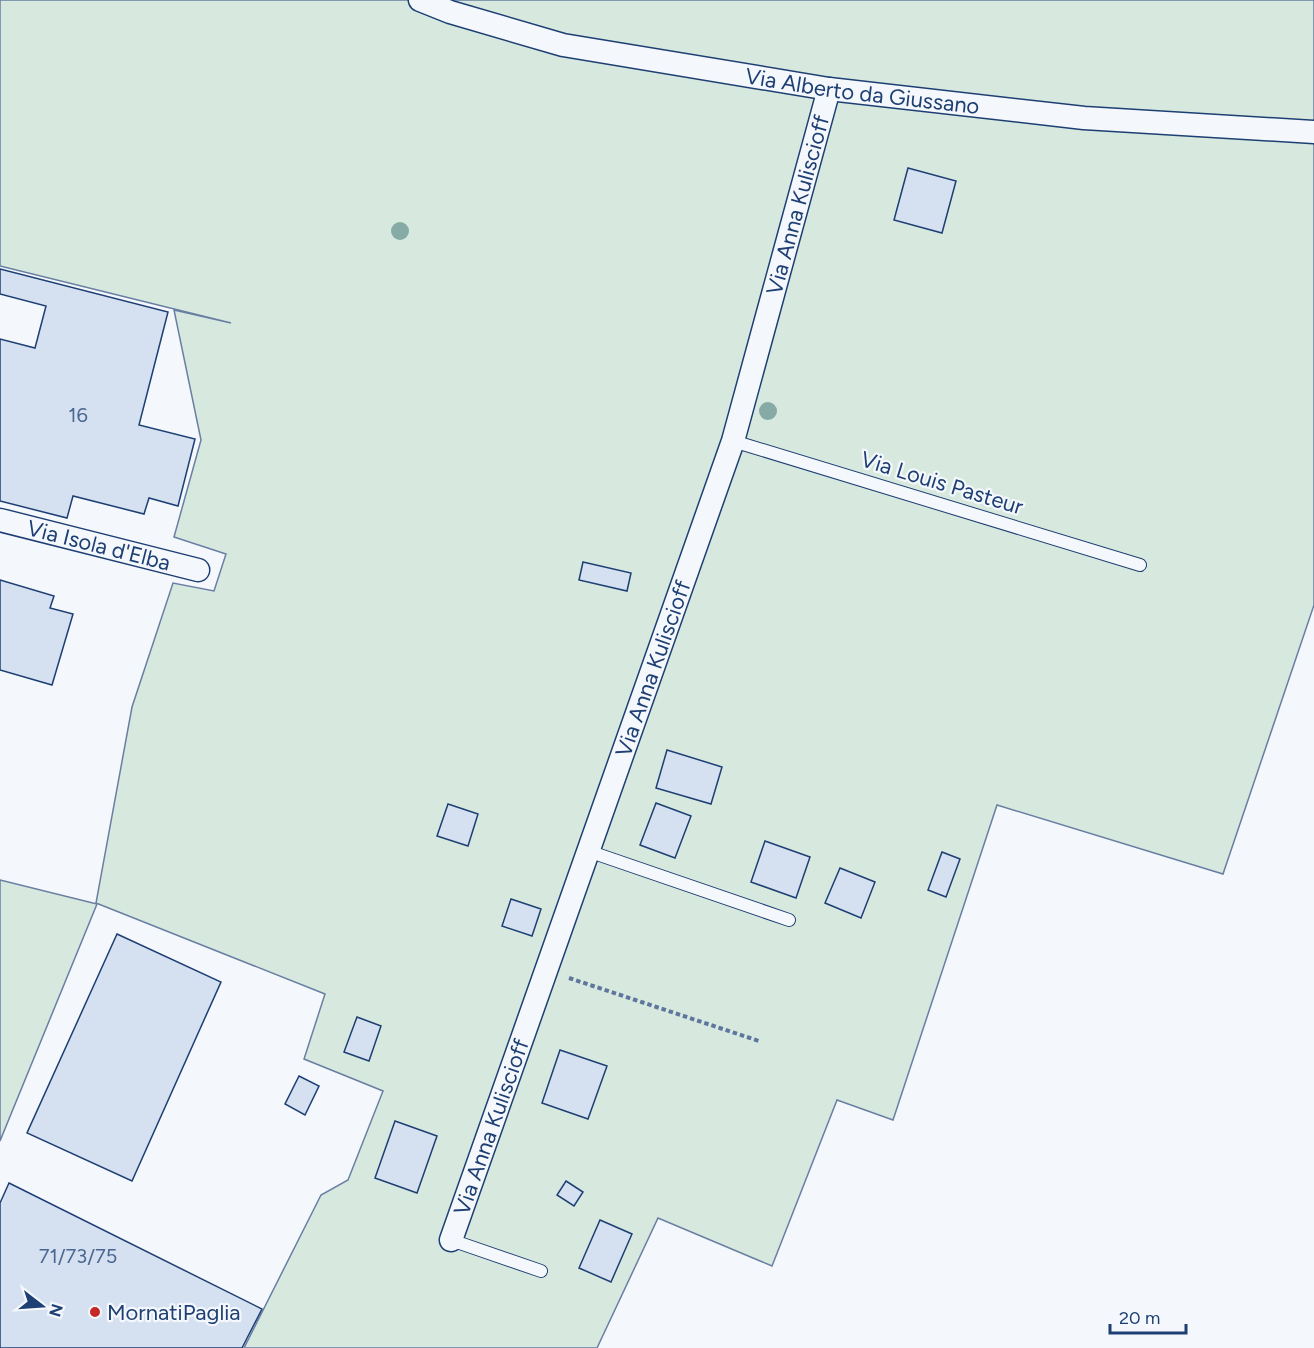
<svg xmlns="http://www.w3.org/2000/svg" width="1314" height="1348" font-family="Figtree,sans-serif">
  <rect width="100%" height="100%" fill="#f4f7fb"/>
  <path fill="#d7e8df" stroke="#687fa3" stroke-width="1.5" d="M0,0H1314V605L1223,874L997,805L893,1120L837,1100L772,1266L658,1218L597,1348H244L321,1195L348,1180L383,1091L304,1059L325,994L96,903L132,707L173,583L214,591L226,554L174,537L201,440L174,310L231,323L0,266Z
    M0,880L97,904L0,1141Z"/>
  <path fill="#d5e0f0" stroke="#1d3f73" stroke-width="1.5" d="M908,168L956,181L942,233L894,220Z
    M0,269L168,312L139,425L195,439L178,506L149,498L144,514L73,496L67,518L0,501V339L35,348L46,306L0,294Z
    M583,562L631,573L627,591L579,580Z
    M0,580L54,596L50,608L73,614L52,685L0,670Z
    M667,750L722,767L711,804L656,788Z
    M656,803L691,816L675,858L640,845Z
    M448,804L478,814L468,846L437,836Z
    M765,841L810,857L796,898L751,882Z
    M942,852L960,859L946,897L928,890Z
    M840,868L875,882L861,918L825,903Z
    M511,899L541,909L532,936L502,926Z
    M117,934L221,982L132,1181L27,1133Z
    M357,1017L381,1026L369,1061L344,1052Z
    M560,1050L607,1066L588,1119L542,1103Z
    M299,1076L319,1086L305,1115L285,1104Z
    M395,1121L437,1136L417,1193L375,1178Z
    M566,1181L583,1192L574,1206L557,1195Z
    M9,1183L262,1309L242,1348H0V1203Z
    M600,1220L632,1234L611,1282L579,1268Z"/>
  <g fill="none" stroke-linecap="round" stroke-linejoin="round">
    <g stroke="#1d3f73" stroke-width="14">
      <path id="lane" d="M733,441L1140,565
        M588,851L789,920
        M451,1240L541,1271"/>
    </g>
    <g stroke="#1d3f73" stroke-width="25">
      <g id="street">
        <path id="s1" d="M420,0L450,12L563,45L829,89L1084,118L1314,132"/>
        <path id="s2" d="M0,520L198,570"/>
        <path id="s3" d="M451,1240L733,441L829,89"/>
      </g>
    </g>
    <path stroke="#5e769c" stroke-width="4" stroke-dasharray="4.5 3" stroke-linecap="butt" d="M569,978L759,1041"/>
    <use href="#lane" stroke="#f4f7fb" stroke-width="12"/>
    <use href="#street" stroke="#f4f7fb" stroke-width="22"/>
  </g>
  <g fill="#86aba6">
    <circle cx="400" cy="231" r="9"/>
    <circle cx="768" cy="411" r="9"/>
  </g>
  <circle fill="#c62828" stroke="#f4f7fb" stroke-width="2" cx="95" cy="1312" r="6"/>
  <g text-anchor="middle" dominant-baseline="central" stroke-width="4.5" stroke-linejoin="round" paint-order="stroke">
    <g font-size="20" fill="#4b6792">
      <text x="78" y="415">16</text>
      <text x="78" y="1256">71/73/75</text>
    </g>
    <g font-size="22" fill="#1d3f73" stroke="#f4f7fb">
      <text stroke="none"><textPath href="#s1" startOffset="453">Via Alberto da Giussano</textPath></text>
      <text stroke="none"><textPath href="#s3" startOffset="1092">Via Anna Kuliscioff</textPath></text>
      <text transform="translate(942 483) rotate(17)">Via Louis Pasteur</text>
      <text stroke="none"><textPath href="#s2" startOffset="102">Via Isola d'Elba</textPath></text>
      <text stroke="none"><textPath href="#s3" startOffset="606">Via Anna Kuliscioff</textPath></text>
      <text stroke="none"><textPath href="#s3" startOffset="120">Via Anna Kuliscioff</textPath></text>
    </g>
    <g font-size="22" fill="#1d3f73" stroke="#f4f7fb" text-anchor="start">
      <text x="107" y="1312">MornatiPaglia</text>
    </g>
  </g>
  <g transform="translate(42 1306) rotate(107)" stroke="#f4f7fb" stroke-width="4.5" paint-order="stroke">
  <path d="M0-4.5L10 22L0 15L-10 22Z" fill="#1d3f73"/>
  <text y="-9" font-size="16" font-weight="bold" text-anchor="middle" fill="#1d3f73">N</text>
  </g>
  <path d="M1110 1324v9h76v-9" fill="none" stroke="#1d3f73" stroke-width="3"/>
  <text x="1119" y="1324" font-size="18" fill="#1d3f73" stroke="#f4f7fb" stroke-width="4.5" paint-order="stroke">20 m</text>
</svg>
